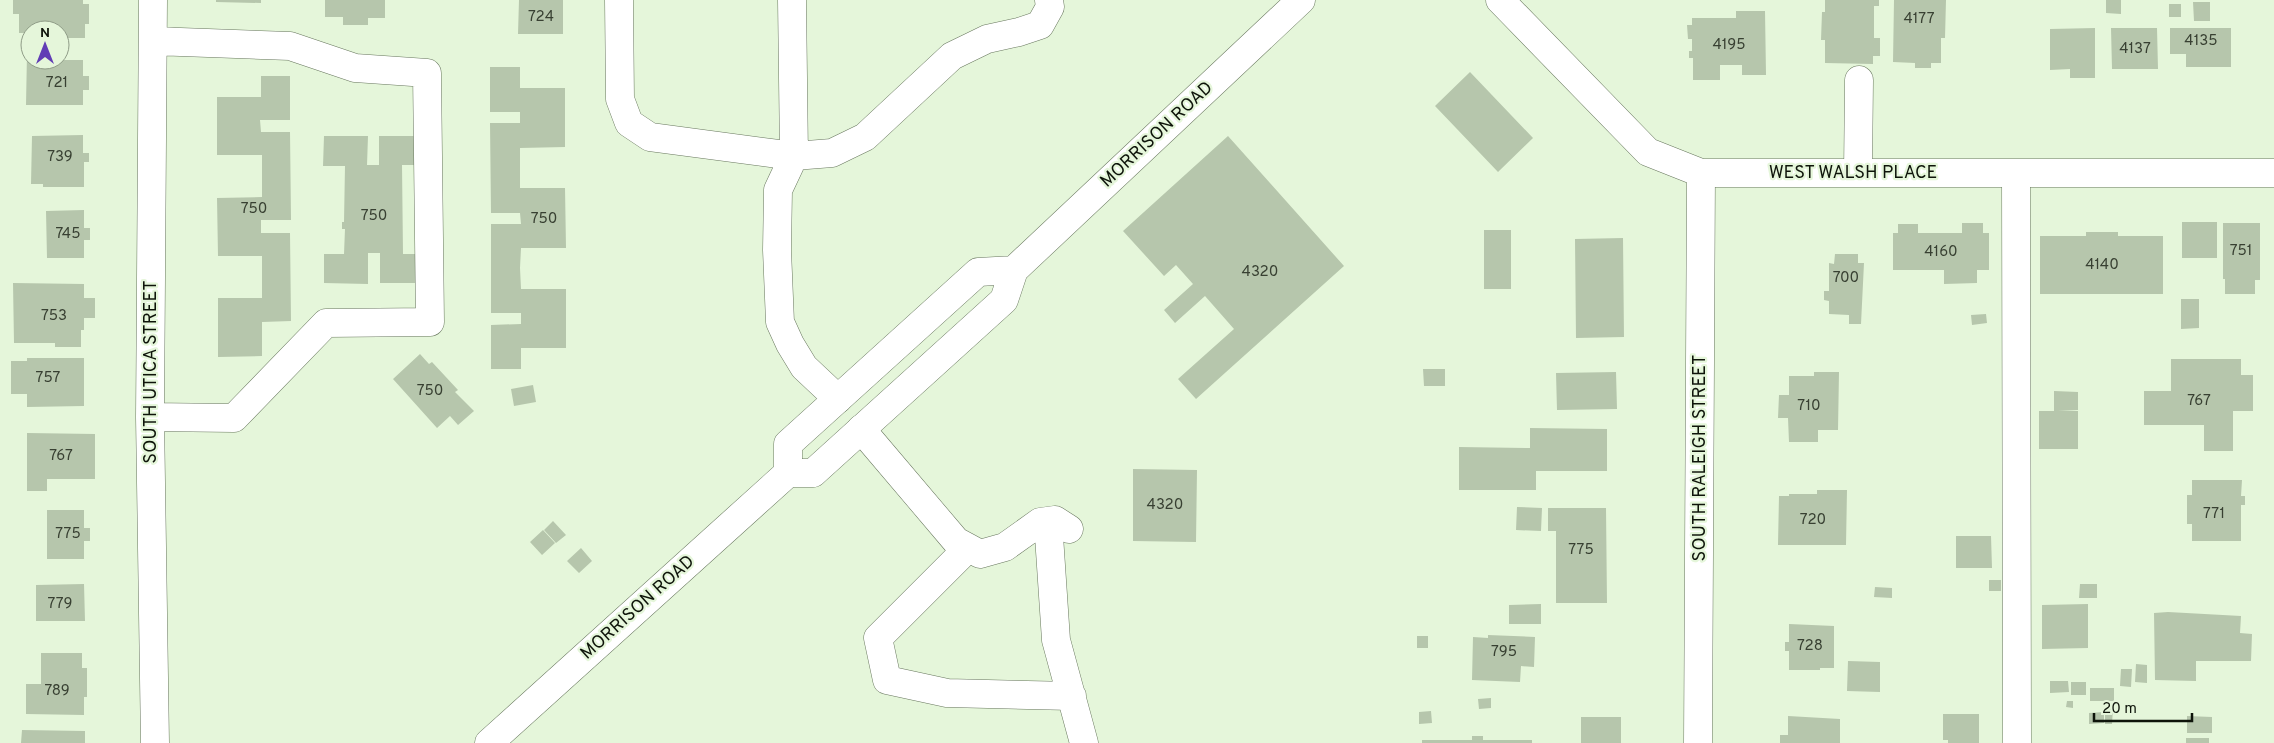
<svg xmlns="http://www.w3.org/2000/svg" width="2274" height="743" font-family="Overpass,sans-serif">
  <rect width="100%" height="100%" fill="#e5f6da"/>
  <path fill="#b6c6ac" d="M13,0H83V4H89V24H85V38H60V30H30V33H19V14H13Z
    M216,0H261V3L216,2Z
    M325,0H385V18H368V25H343V17H325Z
    M519,0H563V34H518Z
    M1825,0H1879V6H1874V38H1880V56H1873V64L1825,63V40H1821L1822,12H1825Z
    M1894,0H1946L1945,38H1941V63H1931V68H1915V63L1893,62Z
    M2106,0H2121V14L2106,13Z
    M2193,2H2210V21H2194Z
    M2169,4H2181V17H2169Z
    M1736,11H1765L1766,75H1742V65H1720V80H1693V58H1689V51H1692V39H1688L1687,25H1692V18H1736Z
    M2095,28V78H2070V69L2050,70V29Z
    M2111,28H2157L2158,69H2112Z
    M2170,28H2231V67H2186V54H2170Z
    M27,53H30V60H83V76H89V90H83V105H26Z
    M490,67H520V88H565V147L520,148V188H565L566,248H521L520,268L521,289H566V348H521V369H491V325L521,324V313H491V224H521L520,213H491L490,123H520V112H490Z
    M1470,72L1533,138L1498,172L1435,106Z
    M261,76H290V120H260L261,132H290L291,220H261V233H290L291,321L262,322V356L218,357V298H262V256H218L217,198L262,197V155H217V97H261Z
    M83,135V153H89V162H84V187H43V184H31L32,136Z
    M324,136H368L367,165H379V136H423L424,165H402L403,254H425L424,283H380V253H368V284L324,283V254H344L345,229H342V222H344L345,166H323Z
    M1228,136L1344,266L1196,399L1178,379L1234,329L1205,296L1175,323L1164,310L1193,284L1176,265L1164,276L1123,231Z
    M84,210V228H90V240H84V258H47L46,211Z
    M2182,222H2217V258H2182Z
    M1962,223H1983V233H1989V270H1977V283L1944,284V270H1893V233H1898V224H1918V233H1962Z
    M2223,223H2260V280H2255V294H2225V279H2223Z
    M1484,230H1511V289H1484Z
    M2086,232H2118V236H2163V294H2040V236H2086Z
    M1623,238L1624,337L1576,338L1575,239Z
    M1835,254H1858V263H1864L1861,324H1849V315L1829,314V301L1824,300V291H1829V263L1834,264Z
    M13,283L84,284V298H95V318H84V330H81V347H55V343H14Z
    M2181,299H2199V328L2181,329Z
    M1986,314L1987,323L1972,325L1971,315Z
    M420,354L429,364L432,362L458,390L455,392L474,411L458,425L450,416L437,428L393,379Z
    M27,358H84V406L27,407V394H11V361H27Z
    M2171,359H2241V375H2253V411H2233V451H2204V425H2144V391H2171Z
    M1423,369H1445V386H1424Z
    M1616,372L1617,409L1557,410L1556,373Z
    M1814,372H1839L1838,430H1818V442H1789L1788,418H1778L1779,395H1789V376H1814Z
    M533,385L536,402L514,406L511,389Z
    M2054,391L2078,392V410L2058,411H2078V449H2039V411H2054Z
    M1530,428L1607,429V471H1536V490H1459V447L1530,448Z
    M27,433L95,434V479H47V491H27Z
    M1133,469L1197,470L1196,542L1133,541Z
    M2192,480H2242L2241,496H2245V505H2241V541H2192V524H2187V495H2192Z
    M1817,490H1847L1846,545H1778L1779,496H1789V494H1817Z
    M1517,507L1542,508L1541,531L1516,530Z
    M1548,508H1606L1607,603H1556V531H1548Z
    M47,510H84V528H90V541H84V559H47Z
    M553,521L566,535L556,543L544,530Z
    M543,530L555,543L542,555L530,542Z
    M1956,536H1991L1992,568H1956Z
    M581,548L592,561L579,573L567,561Z
    M1989,580H2001V591H1989Z
    M84,584L85,621H36V585Z
    M2080,584H2097V598H2079Z
    M1875,587L1892,588V598L1874,597Z
    M1541,604V624H1509V605Z
    M2088,604V648L2042,649V605Z
    M2168,612L2241,616L2240,633L2252,634L2251,661H2196V681L2155,680L2154,613Z
    M1789,624L1834,626V668H1820V670H1789V651H1785V642H1789Z
    M1488,635L1535,637L1534,667L1521,666L1520,682L1472,680L1473,637L1488,638Z
    M1417,636H1428V648H1417Z
    M41,653H82V668H87V697H84V715L26,714V684H41Z
    M1848,661L1880,662V692L1847,691Z
    M2136,664L2147,665V683L2135,682Z
    M2121,669H2132L2131,687L2120,686Z
    M2050,681H2068L2069,692L2050,693Z
    M2071,682H2086V695H2071Z
    M2090,688H2114V701H2090Z
    M1491,698V708L1479,709L1478,699Z
    M2067,701H2073V708L2066,707Z
    M2105,708H2113L2112,724H2105Z
    M1431,711L1432,723L1419,724V712Z
    M2104,712V723L2089,724V713Z
    M1943,714H1979V743H1948V740H1943Z
    M1788,716L1840,719V743H1780V735H1788Z
    M2187,716L2212,717V733H2187Z
    M1581,717H1621V743H1581Z
    M22,730L85,731V743H21Z
    M1472,736H1483V740H1532V743H1422V740H1472Z
    M2186,738H2209V743H2186Z"/>
  <g fill="none" stroke-linecap="round" stroke-linejoin="round">
    <g stroke="#68775e" stroke-width="29">
      <path id="minor" d="M153,0L150,417L155,743
        M619,0L620,99L629,123L650,137L794,156L832,153L865,137L952,56L987,39L1019,32L1040,25L1050,7L1049,0
        M792,0L794,156L778,190L777,250L780,322L790,344L804,367L838,399
        M1500,0L1648,152L1701,173H2274
        M1858,173L1859,80
        M2016,173L2017,743
        M150,417L234,418L326,323L430,322L427,73L355,68L290,46L153,41
        M861,429L956,541L980,554L1005,547L1040,522L1055,520L1069,529
        M1048,521L1056,640L1084,743
        M968,548L878,638L887,680L947,693L1072,696
        M1698,743L1701,173"/>
    </g>
    <g stroke="#68775e" stroke-width="29">
      <path id="major" d="M788,473V444L978,272L1014,270
        M489,743L788,473H813L1004,300L1014,270L1301,0"/>
    </g>
    <use href="#minor" stroke="#fff" stroke-width="28"/>
    <use href="#major" stroke="#fff" stroke-width="28"/>
  </g>
  <g text-anchor="middle" dominant-baseline="central" stroke-width="4.5" stroke-linejoin="round" paint-order="stroke">
    <g font-size="15" fill="#384032">
      <text x="541" y="17">724</text>
      <text x="1919" y="19">4177</text>
      <text x="2201" y="41">4135</text>
      <text x="1729" y="45">4195</text>
      <text x="2135" y="49">4137</text>
      <text x="57" y="83">721</text>
      <text x="60" y="157">739</text>
      <text x="254" y="209">750</text>
      <text x="374" y="216">750</text>
      <text x="544" y="219">750</text>
      <text x="68" y="234">745</text>
      <text x="2241" y="251">751</text>
      <text x="1941" y="252">4160</text>
      <text x="2102" y="265">4140</text>
      <text x="1260" y="272">4320</text>
      <text x="1846" y="278">700</text>
      <text x="54" y="316">753</text>
      <text x="48" y="378">757</text>
      <text x="430" y="391">750</text>
      <text x="2199" y="401">767</text>
      <text x="1809" y="406">710</text>
      <text x="61" y="456">767</text>
      <text x="1165" y="505">4320</text>
      <text x="2214" y="514">771</text>
      <text x="1813" y="520">720</text>
      <text x="68" y="534">775</text>
      <text x="1581" y="550">775</text>
      <text x="60" y="604">779</text>
      <text x="1810" y="646">728</text>
      <text x="1504" y="652">795</text>
      <text x="57" y="691">789</text>
    </g>
    <g font-size="18" fill="#0e140a" stroke="#e5f6da">
      <text transform="translate(1157 135) rotate(-43)">MORRISON ROAD</text>
      <text x="1853" y="173">WEST WALSH PLACE</text>
      <text transform="translate(151 372) rotate(-90)">SOUTH UTICA STREET</text>
      <text transform="translate(1700 458) rotate(-90)">SOUTH RALEIGH STREET</text>
      <text transform="translate(638 608) rotate(-42)">MORRISON ROAD</text>
    </g>
  </g>
  <g transform="translate(45 45)"><circle r="24" fill="#e5f6da" stroke="#8f9c87"/>
  <path d="M0-4L9 19L0 12L-9 19Z" fill="#613db5"/>
  <text y="-8" font-size="14" font-weight="bold" text-anchor="middle" fill="#0e140a">N</text>
  </g>
  <path d="M2094 713v8h98v-8" fill="none" stroke="#0e140a" stroke-width="2.5"/>
  <text x="2102" y="713" font-size="15" fill="#0e140a" stroke="#e5f6da" stroke-width="4" paint-order="stroke">20 m</text>
</svg>
